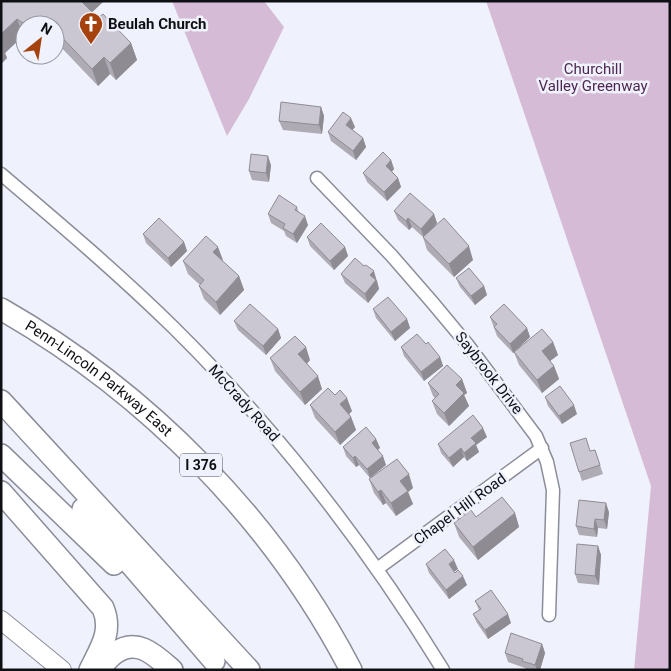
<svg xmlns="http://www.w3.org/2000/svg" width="671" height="671" font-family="Roboto,sans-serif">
  <rect width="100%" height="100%" fill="#eff2fd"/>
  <path fill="#d6bbd6" d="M172,1H264L284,27L249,99L227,136Z
    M486,1H670V670H634L651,486Z"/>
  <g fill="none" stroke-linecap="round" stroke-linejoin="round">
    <g stroke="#8b8d98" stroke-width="15">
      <path id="street" d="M1,174C60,224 119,274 174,328C277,430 367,546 443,670
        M317,178L392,256L432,302L467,344L536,436L547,462L553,490L549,615
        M377,569L542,448"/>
    </g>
    <g stroke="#8b8d98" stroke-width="20">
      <path id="secondary" d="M1,620L62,670"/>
    </g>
    <g stroke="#8b8d98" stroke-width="24">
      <g id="highway">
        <path id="s1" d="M1,309C148,393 273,520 351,670"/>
        <path d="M1,401L249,670"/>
        <path d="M1,455L114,564"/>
        <path d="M1,492L103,608C113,632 100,649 90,670"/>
        <path d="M83,509L214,661"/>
        <path d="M98,670C104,664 109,657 115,653C137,637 155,655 172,670"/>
      </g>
    </g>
    <use href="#street" stroke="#fff" stroke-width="12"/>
    <use href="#secondary" stroke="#fff" stroke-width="18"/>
    <use href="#highway" stroke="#fff" stroke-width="21"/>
  </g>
  <path fill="#afabb5" d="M1,1H104L92,12L98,18L131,43L137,60L116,80L110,74L98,86L56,42L55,43V25H25V37L23,36L5,53L7,58L1,64Z
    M321,107L324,116L322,134L283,130L279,121Z
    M355,127L352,130L363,138L366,147L356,160L331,141L328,132Z
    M391,160L394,169L392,172L398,178L401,187L387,201L367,182L363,173Z
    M271,165L269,182L252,180L249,171Z
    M297,207L299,213L308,225L297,243L286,236L284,231L271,223L268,214Z
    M394,211L434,214L437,223L433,228L473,260L454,277L427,250L423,237L412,227L409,230L398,220Z
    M143,234L184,242L187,251L171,267L146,243Z
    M307,237L345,247L348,256L334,270L310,246Z
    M223,260L222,261L239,276L244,290L220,315L204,299L199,286L200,285L188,274L183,261Z
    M341,274L377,280L379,289L368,303L345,283Z
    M456,278L484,286L487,295L475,305L460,287Z
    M373,309L407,319L410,328L395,341L376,318Z
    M490,317L527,328L530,337L513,353L497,336Z
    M234,321L278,329L281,338L266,355L238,330Z
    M553,342L558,355L550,361L554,366L559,379L542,393L519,365L514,352Z
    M426,344L440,357L443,366L424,381L404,356L401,347Z
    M270,358L310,360L307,364L322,389L305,405L275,371Z
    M462,379L467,393L464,395L469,406L449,426L437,414L432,401L435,398L433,396L428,383Z
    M335,395L352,411L349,414L351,417L356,430L340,445L315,418L310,405Z
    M545,397L577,414L562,424L548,406Z
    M487,437L476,445L479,452L467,461L464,457L453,467L441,453L438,444Z
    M376,439L380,448L378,449L386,465L370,478L359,465L356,467L346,456L343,447Z
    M595,450L603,474L582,481L579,472L591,451Z
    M369,479L413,488L408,492L413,504L396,516L386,503L383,505L374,493Z
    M609,512L607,529L598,528L597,537L579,535L576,526Z
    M515,513L519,527L478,560L459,537L454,523L476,517Z
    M598,546L601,555L599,585L578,583L575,574Z
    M426,564L458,569L454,572L467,585L449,599L429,573Z
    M475,601L511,623L488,639L477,623L473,614L479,610Z
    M542,644L545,653L540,670H526L525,668L508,662L505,653Z"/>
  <path fill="#8e8b93" d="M81,1H104L87,17Z
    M17,19L23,36L5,53L7,58L1,64V34Z
    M131,43L137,60L116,80L110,63Z
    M104,57L110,74L98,86L92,69Z
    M321,107L324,116L322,134L319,125Z
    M351,118L355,127L349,134L346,125Z
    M363,138L366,147L356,160L353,151Z
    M268,156L271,165L269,182L266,173Z
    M391,160L394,169L389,175L386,166Z
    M398,178L401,187L387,201L384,192Z
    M434,214L437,223L424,238L421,229Z
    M305,216L308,225L297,243L293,234Z
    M408,218L412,227L409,230L406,221Z
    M184,242L187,251L171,267L168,258Z
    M469,246L473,260L454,277L449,264Z
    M218,247L223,260L218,265L213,252Z
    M345,247L348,256L334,270L330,261Z
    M374,271L379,289L368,303L365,294L370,275Z
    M239,276L244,290L220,315L216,302Z
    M484,286L487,295L475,305L471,296Z
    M407,319L410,328L395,341L391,332Z
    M527,328L530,337L513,353L510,344Z
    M278,329L281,338L266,355L263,346Z
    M553,342L558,355L546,364L542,351Z
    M306,347L310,360L303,367L298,354Z
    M440,357L443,366L424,381L421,372Z
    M554,366L559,379L542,393L537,380Z
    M318,376L322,389L305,405L300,392Z
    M462,379L467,393L464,395L469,406L449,426L444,413L456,385Z
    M347,398L352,411L345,418L340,404Z
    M574,405L577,414L562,424L559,416Z
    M351,417L356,430L340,445L335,432Z
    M483,428L487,437L476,445L479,452L467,461L464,453L471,438Z
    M376,439L380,448L375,452L372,443Z
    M461,448L464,457L453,467L449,458Z
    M355,456L359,465L356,467L353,458Z
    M383,456L386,465L370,478L367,469Z
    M409,474L413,488L408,492L413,504L396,516L391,503L400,481Z
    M381,490L386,503L383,505L378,492Z
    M606,503L609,512L607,529L604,520Z
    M515,513L519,527L478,560L473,547Z
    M595,519L598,528L597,537L594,529Z
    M598,546L601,555L599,585L595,576Z
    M454,560L458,569L452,573L449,564Z
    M463,576L467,585L449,599L446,590Z
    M508,614L511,623L488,639L485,630Z
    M542,644L545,653L540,670H537L535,665Z"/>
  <path fill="#cbc7d2" stroke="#8e8b93" d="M1,1H81L98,18L103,14L131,43L110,63L104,57L92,69L55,30V25H26L17,19L1,34Z
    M281,102L321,107L319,125L279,121Z
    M343,112L351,118L346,125L363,138L353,151L328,132Z
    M383,152L391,160L386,166L398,178L384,192L363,173Z
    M251,154L268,156L266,173L249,171Z
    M410,193L434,214L421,229L408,218L406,221L394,211Z
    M279,195L297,207L295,210L305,216L293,234L283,228L285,224L268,214Z
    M159,218L184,242L168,258L143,234Z
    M444,218L469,246L449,264L423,237Z
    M321,223L345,247L330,261L307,237Z
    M206,236L218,247L213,252L239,276L216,302L199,286L204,280L183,261Z
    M355,258L364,266L366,265L374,271L370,275L376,280L365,294L341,274Z
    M469,268L484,286L471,296L456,278Z
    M388,297L407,319L391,332L373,309Z
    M250,304L278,329L263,346L234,321Z
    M504,304L527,328L510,344L494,327L497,324L490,317Z
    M542,329L553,342L542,351L554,366L537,380L514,352Z
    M417,334L426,344L428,342L440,357L421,372L401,347Z
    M295,336L306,347L298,354L318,376L300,392L270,358Z
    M447,365L462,379L456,385L464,393L444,413L432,401L439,394L428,383Z
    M560,386L574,405L559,416L545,397Z
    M328,388L335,395L340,390L347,398L340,404L351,417L335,432L310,405Z
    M473,415L483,428L471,438L476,443L464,453L461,448L449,458L438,444Z
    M366,427L376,439L372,443L383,456L367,469L355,456L353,458L343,447Z
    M586,438L590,451L595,450L600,465L579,472L570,443Z
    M397,459L409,474L400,481L408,491L391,503L381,490L378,492L369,479Z
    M502,497L515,513L473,547L454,523L471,510L476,517Z
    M579,500L606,503L604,520L595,519L594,529L576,526Z
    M577,544L598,546L595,576L575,574Z
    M445,549L454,560L449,564L455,573L458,570L463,576L446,590L426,564Z
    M491,590L508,614L485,630L473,614L481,609L475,601Z
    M511,633L542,644L535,665L522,661L523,659L505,653Z"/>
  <defs>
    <g id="church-pin" transform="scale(1.25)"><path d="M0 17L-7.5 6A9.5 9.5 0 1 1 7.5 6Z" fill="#a6420e" stroke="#eff2fd"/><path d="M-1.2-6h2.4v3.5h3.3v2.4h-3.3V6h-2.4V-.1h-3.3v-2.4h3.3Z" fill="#fff"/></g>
  </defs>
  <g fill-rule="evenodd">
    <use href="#church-pin" x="91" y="24"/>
  </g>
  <g text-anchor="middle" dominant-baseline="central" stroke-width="5" stroke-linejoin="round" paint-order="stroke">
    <rect fill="#eff2fd" stroke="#52545a" stroke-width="1" x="180" y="453.5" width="42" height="23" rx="4"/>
    <g font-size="14" font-weight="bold" fill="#0f1014">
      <text x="201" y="465">I 376</text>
    </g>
    <g font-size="15" font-weight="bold" fill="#0f1014" stroke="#eff2fd" text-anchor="start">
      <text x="108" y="24">Beulah Church</text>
    </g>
    <g font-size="15" fill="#4f2751" stroke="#eff2fd">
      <text x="593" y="69">Churchill<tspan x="593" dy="17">Valley Greenway</tspan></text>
    </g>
    <g font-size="15" fill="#0f1014" stroke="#eff2fd">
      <text transform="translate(489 373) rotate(52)">Saybrook Drive</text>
      <text stroke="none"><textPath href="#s1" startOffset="120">Penn-Lincoln Parkway East</textPath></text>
      <text transform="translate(244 403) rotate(48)">McCrady Road</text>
      <text transform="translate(460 509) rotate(-36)">Chapel Hill Road</text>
    </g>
  </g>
  <rect width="671" height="671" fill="none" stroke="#0f1014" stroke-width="5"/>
  <g transform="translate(40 40) rotate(30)"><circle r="24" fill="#eff2fd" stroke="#9598a0"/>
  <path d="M0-4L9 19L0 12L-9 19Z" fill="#a6420e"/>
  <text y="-8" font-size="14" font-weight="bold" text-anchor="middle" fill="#0f1014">N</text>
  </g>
</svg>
